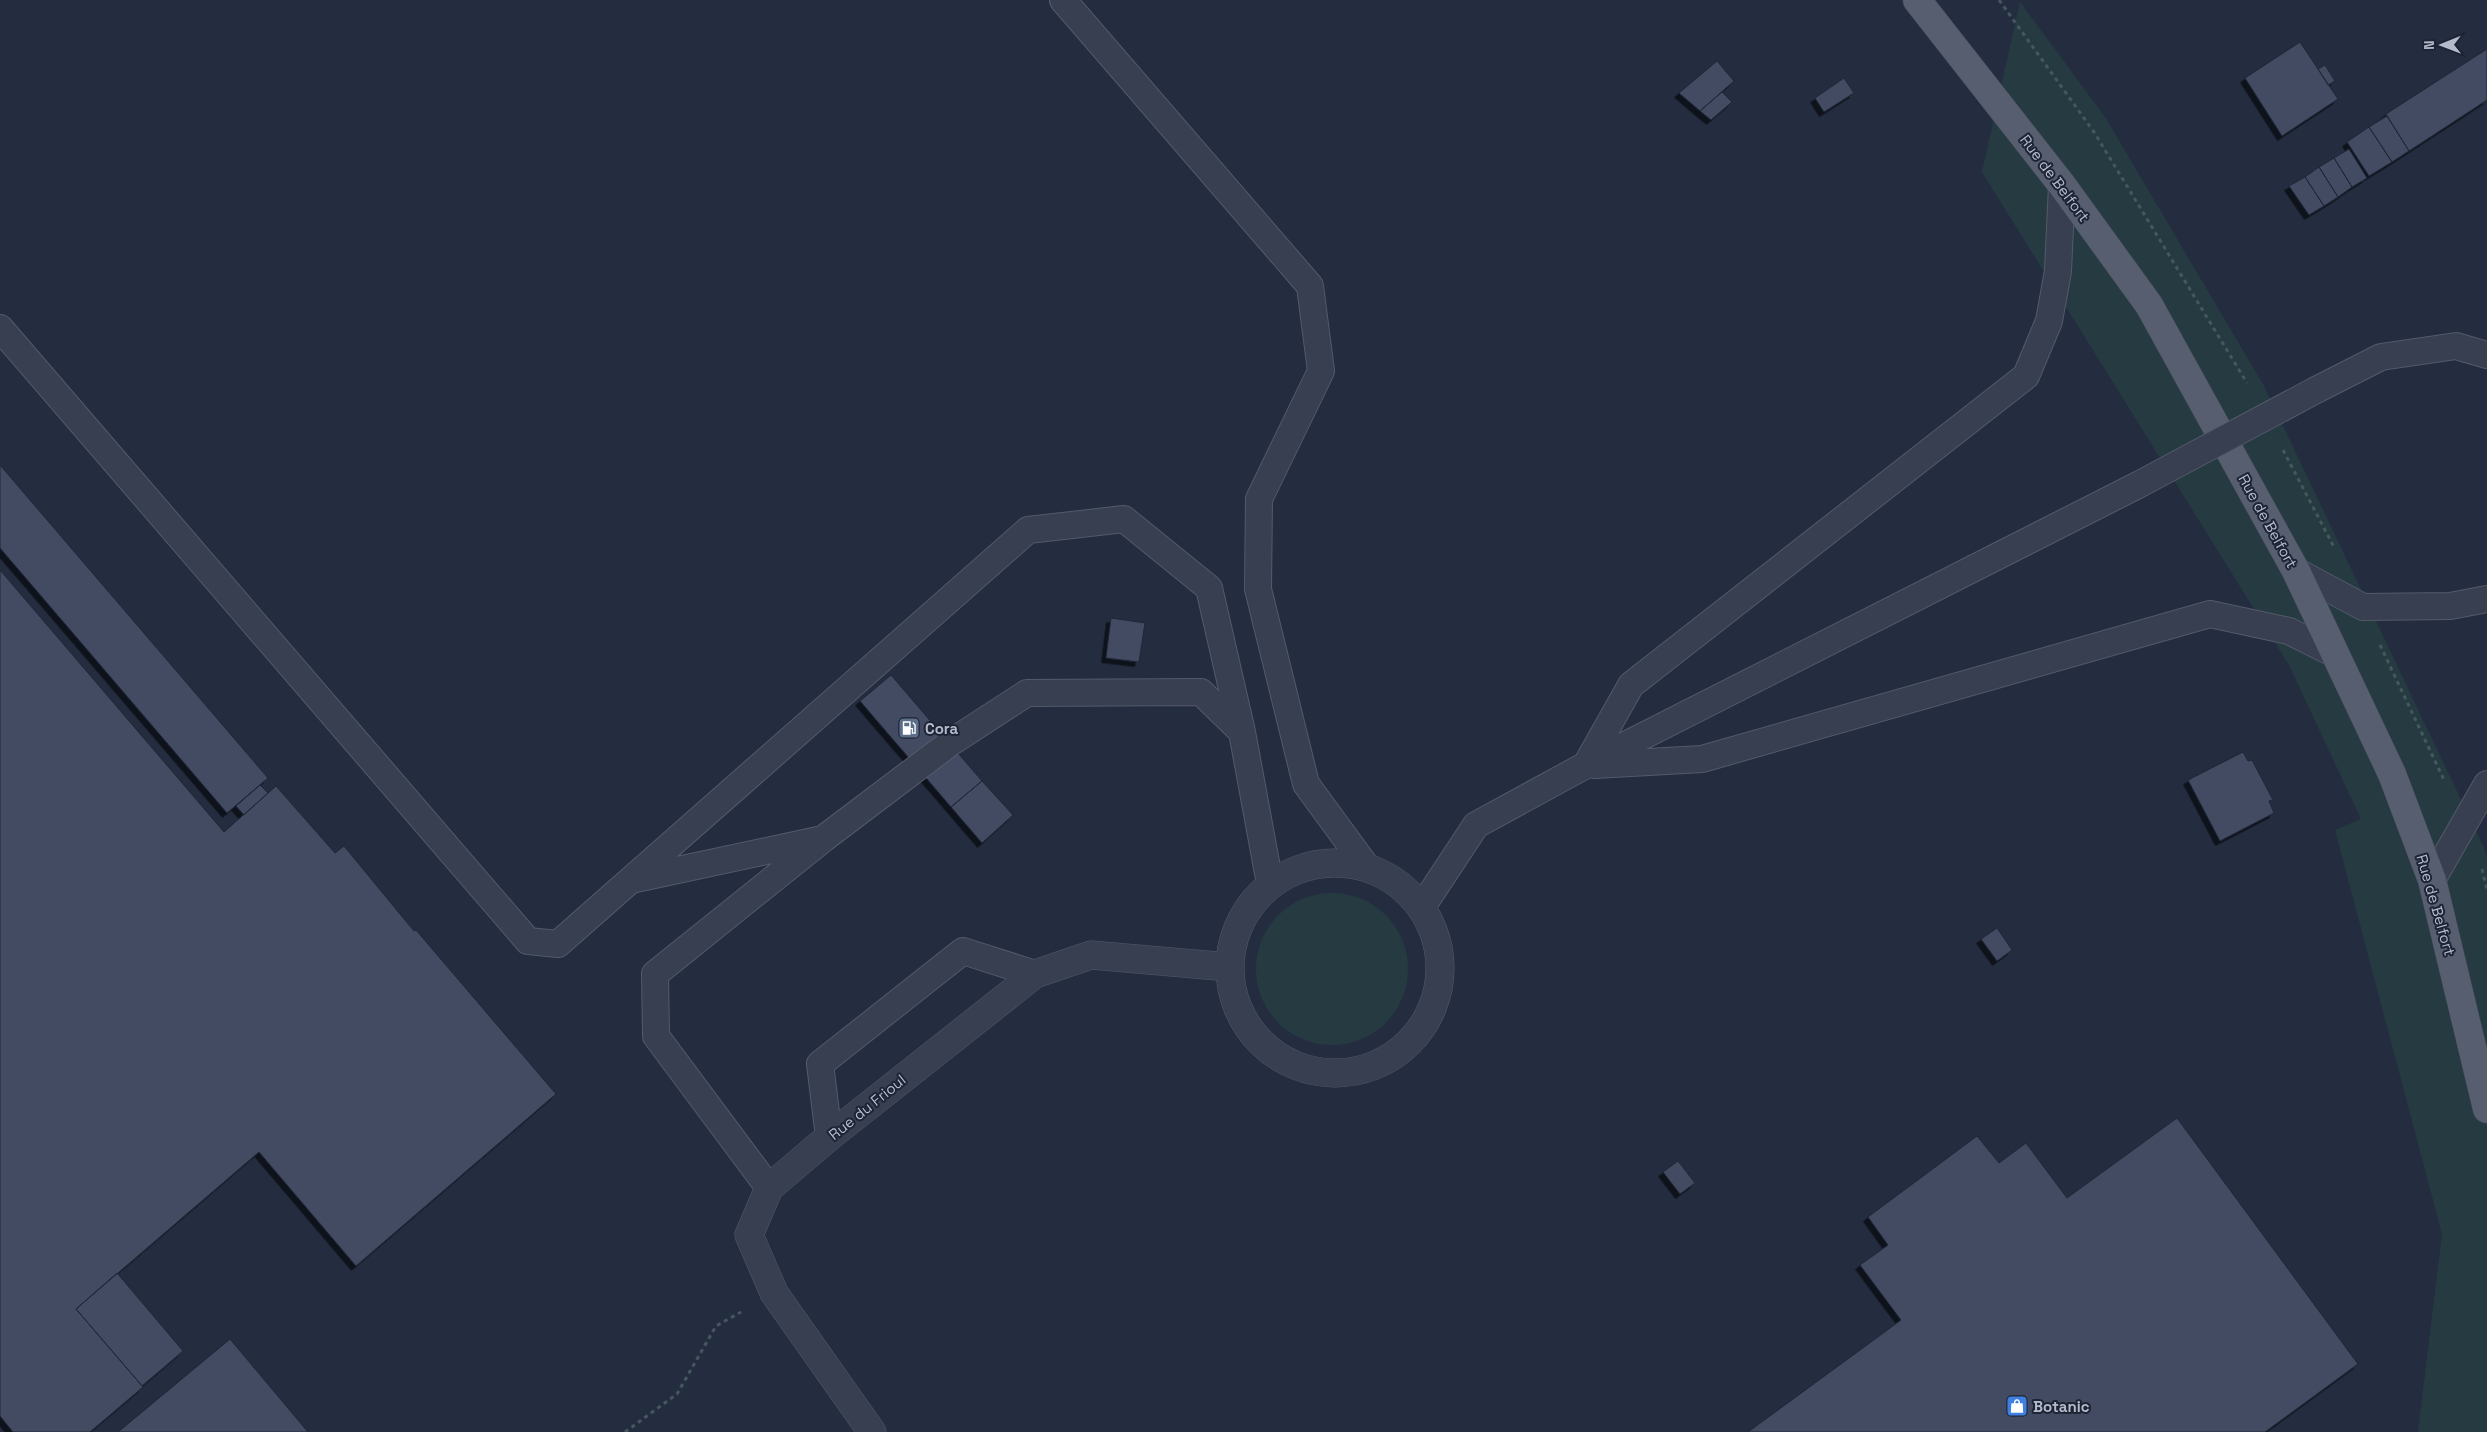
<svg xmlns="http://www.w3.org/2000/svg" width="2487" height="1432" font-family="'Space Grotesk',sans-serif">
  <defs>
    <filter id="shadow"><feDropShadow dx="-4.5" dy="4.5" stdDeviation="0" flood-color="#0009"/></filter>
  </defs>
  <rect width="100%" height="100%" fill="#242d40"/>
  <path fill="#263b41" d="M2020,2L2105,117L2264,386L2484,848L2487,857V1432H2418L2442,1234L2335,830L2361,819L2289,665L1982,172Z
    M1256 969a76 76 0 1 1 152 0a76 76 0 1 1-152 0Z"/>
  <path fill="#434c62" stroke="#1f2637" filter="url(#shadow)" d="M2300,42L2338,99L2282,136L2245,78Z
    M2487,49V100L2409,151L2386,114Z
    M1717,61L1734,81L1700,111L1679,93Z
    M2325,65L2335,81L2328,85L2318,69Z
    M1844,78L1854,93L1824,112L1815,98Z
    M1722,92L1732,102L1711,120L1700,111Z
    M2387,116L2409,151L2392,162L2369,127Z
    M2369,127L2392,162L2369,176L2347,142Z
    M2349,149L2367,178L2352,187L2334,158Z
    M2334,158L2352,187L2338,197L2319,167Z
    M2319,167L2338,197L2324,206L2305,177Z
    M2305,177L2324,206L2309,215L2289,186Z
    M0,465L268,778L227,813L0,548Z
    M0,570L224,832L276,786L335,853L344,846L414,931L416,930L556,1094L356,1266L259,1152L76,1309L143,1387L90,1432H13L0,1416Z
    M1111,618L1145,623L1139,662L1106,658Z
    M891,675L982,781L951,807L860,701Z
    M2243,752L2248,761L2252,760L2273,800L2269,801L2274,813L2220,841L2188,780Z
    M982,781L1013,815L982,843L951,807Z
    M260,785L268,793L244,815L236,806Z
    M1997,928L2012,950L1997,961L1981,939Z
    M2177,1118L2358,1364L2265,1432H1748L1901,1320L1860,1265L1888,1245L1868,1217L1977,1136L1999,1163L2026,1143L2067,1198Z
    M1678,1161L1695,1183L1680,1194L1663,1172Z
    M117,1273L183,1351L142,1386L76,1309Z
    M230,1339L308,1432H118Z"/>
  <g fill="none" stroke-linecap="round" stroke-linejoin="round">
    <g stroke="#535a6a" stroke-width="28">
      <path id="lane" d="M1063,0L1310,286L1321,371L1259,499L1258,589L1306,784L1366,866
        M0,328L528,941L558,944L1028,530L1124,519L1209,588L1242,732L1270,884
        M2316,390L2381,357L2456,346L2487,355
        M2296,571L2363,607L2450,606L2487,599
        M1586,765L1631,685L2026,376L2049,321L2058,271L2062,185
        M1595,765L1702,759L2210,614L2289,631L2335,654
        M631,880L818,840
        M2432,880L2487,784
        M1422,907L1476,825L1586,765L2138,485
        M829,1137L820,1064L963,951L1035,974
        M769,1188L656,1036L655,974L823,839L950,743L1027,693L1201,692L1242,732"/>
    </g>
    <g stroke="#535a6a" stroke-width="29">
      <path id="street" d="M1230 968a105 105 0 1 1 210 0a105 105 0 1 1-210 0Z
        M872,1432L774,1293L749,1235L769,1188L829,1137L1035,974L1091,955L1229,967"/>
    </g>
    <g stroke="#424859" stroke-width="29">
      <path id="primary" d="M1917,0L2062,185L2149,305L2296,571L2392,774L2432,880L2487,1109"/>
    </g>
    <path stroke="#44585e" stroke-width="3" stroke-dasharray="4 4" stroke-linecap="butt" d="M1999,0L2094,132L2247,383
      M2283,450L2335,549
      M2380,645L2445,782
      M2482,869L2487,890
      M625,1432L677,1394L716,1326L741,1312"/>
    <use href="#lane" stroke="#383f50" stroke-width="26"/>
    <use href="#street" stroke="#383f50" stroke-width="28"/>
    <use href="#primary" stroke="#565e70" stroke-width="28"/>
    <g stroke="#535a6a" stroke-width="28" stroke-linecap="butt">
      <path id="lane-bridge" d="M2138,485L2316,390"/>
    </g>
    <use href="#lane-bridge" stroke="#383f50" stroke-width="26"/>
  </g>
  <defs>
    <g id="fuel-square" transform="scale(1.125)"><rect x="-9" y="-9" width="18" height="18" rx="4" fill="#5c6f8a" stroke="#1d2435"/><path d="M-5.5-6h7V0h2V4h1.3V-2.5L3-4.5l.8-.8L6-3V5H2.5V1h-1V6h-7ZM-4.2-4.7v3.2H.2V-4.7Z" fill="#fff"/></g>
    <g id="shop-square" transform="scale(1.125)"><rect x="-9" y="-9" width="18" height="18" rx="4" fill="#3f7fe0" stroke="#1d2435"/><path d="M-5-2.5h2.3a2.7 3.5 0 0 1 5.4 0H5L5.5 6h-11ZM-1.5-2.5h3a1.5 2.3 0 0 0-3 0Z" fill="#fff"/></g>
  </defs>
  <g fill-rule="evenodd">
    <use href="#fuel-square" x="909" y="728"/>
    <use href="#shop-square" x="2017" y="1406"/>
  </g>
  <g text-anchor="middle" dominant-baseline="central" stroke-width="4" stroke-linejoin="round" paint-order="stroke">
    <g font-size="15" fill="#b5bbca" stroke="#1d2435">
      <text transform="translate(2055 178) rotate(53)">Rue de Belfort</text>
      <text transform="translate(2268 521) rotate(61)">Rue de Belfort</text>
      <text transform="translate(2436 905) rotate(74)">Rue de Belfort</text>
      <text transform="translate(867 1107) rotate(-39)">Rue du Frioul</text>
    </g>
    <g font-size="15" font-weight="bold" fill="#b5bbca" stroke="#1d2435" text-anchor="start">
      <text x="925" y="728">Cora</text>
      <text x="2033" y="1406">Botanic</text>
    </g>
  </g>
  <g transform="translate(2442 45) rotate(269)" stroke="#1d2435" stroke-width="4" paint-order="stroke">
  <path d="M0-4L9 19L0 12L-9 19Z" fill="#b5bbca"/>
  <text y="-8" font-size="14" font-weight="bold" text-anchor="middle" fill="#b5bbca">N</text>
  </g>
</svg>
